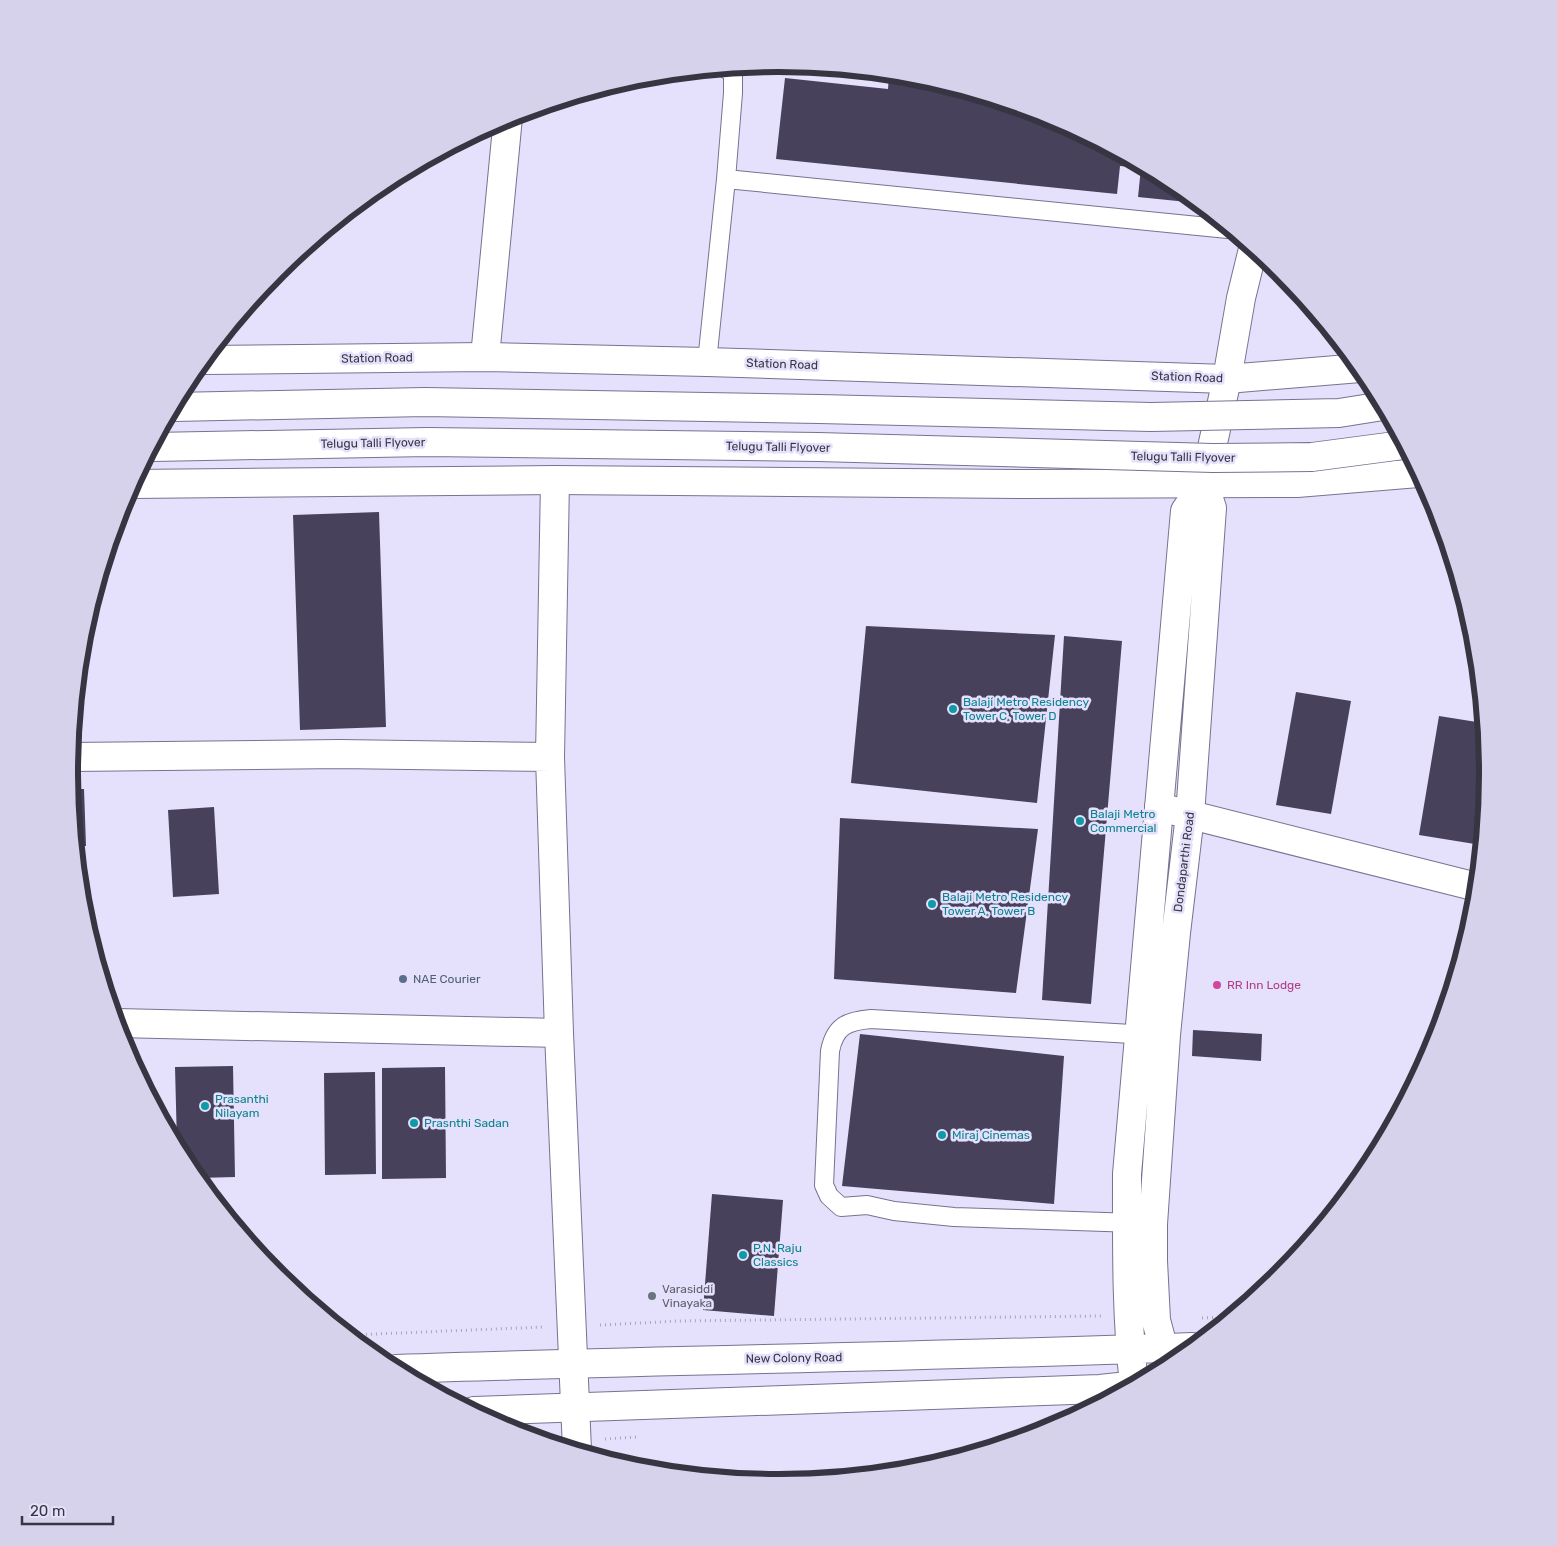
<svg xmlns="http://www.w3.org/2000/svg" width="1557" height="1546" font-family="Rubik,sans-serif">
  <rect width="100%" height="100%" fill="#e5e0fb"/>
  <path fill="#47415c" d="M889,75L917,77L1050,118L1173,183L1197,203L1138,197L1141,168L1120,166L1117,194L776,159L785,78L888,89Z
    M379,512L386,727L300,730L293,515Z
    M866,626L1055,635L1037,803L851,783Z
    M1064,636L1122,641L1091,1004L1042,1000Z
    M1296,692L1351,701L1331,814L1276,805Z
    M1439,716L1483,723L1488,773L1481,845L1419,835Z
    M71,789H84L86,846H76Z
    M214,807L219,894L173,897L168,810Z
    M840,818L1038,829L1016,993L834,979Z
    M1193,1030L1262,1034L1261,1061L1192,1056Z
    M860,1034L1064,1056L1054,1204L842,1186Z
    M233,1066L235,1177L198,1178L189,1167L177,1144L175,1067Z
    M445,1067L446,1178L382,1179V1068Z
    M375,1072L376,1174L325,1175L324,1073Z
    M712,1194L783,1200L774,1316L703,1310Z"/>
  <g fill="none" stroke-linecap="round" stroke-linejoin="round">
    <g stroke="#787290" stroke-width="20">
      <path id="lane" d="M726,179L733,93V72L726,69
        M707,362L726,179L1228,229
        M1135,1223L954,1217L894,1211L867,1205L841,1207L829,1196L824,1185L830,1051C835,1026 847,1021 871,1019L1149,1035"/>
    </g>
    <g stroke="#787290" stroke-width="30">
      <path id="street" d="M485,357L508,117
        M71,757L340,754L550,757L555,480
        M1159,807L1477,887
        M117,1023L559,1033L550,757
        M559,1033L577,1450"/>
    </g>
    <g stroke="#787290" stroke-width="30">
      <path id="secondary" d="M1168,1365L1156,1320L1153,1261V1224L1166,1035L1176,933L1190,815L1212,508L1204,484L1227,379L1241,298L1253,249
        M396,1369C661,1360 926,1357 1192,1347
        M1134,1384C1126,1314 1127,1244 1127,1174L1185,511L1204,484
        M474,1411L1100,1389L1128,1386"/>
    </g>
    <g stroke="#787290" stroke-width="30">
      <path id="primary" d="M205,360L485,357L707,362L1227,379L1360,368
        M132,484L555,480L1029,484L1297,483L1418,473"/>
    </g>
    <path stroke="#a8a4ba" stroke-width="3" stroke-dasharray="1 4" stroke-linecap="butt" d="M1202,1318L1228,1317
      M600,1325L678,1321L1101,1316
      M351,1335L543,1327
      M605,1439L637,1437"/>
    <use href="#lane" stroke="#fff" stroke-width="18"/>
    <use href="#street" stroke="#fff" stroke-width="28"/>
    <use href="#secondary" stroke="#fff" stroke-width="28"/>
    <use href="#primary" stroke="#fff" stroke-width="28"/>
    <g stroke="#787290" stroke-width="30" stroke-linecap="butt">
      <path id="primary-bridge" d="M174,407L425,402L819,409L1151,417L1339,413L1383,406
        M153,447L427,442L818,447L1213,458L1312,457L1403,445"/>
    </g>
    <use href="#primary-bridge" stroke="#fff" stroke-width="28"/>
  </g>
  <g fill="#0f9aa8" stroke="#e5e0fb" stroke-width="2">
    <circle cx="953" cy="709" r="5"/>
    <circle cx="1080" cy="821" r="5"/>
    <circle cx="932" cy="904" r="5"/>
    <circle cx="205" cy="1106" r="5"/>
    <circle cx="414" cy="1123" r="5"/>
    <circle cx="942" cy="1135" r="5"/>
    <circle cx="743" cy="1255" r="5"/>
  </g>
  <circle fill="#5c6f8a" stroke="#e5e0fb" stroke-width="2" cx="403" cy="979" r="5"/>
  <circle fill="#d1479c" stroke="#e5e0fb" stroke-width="2" cx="1217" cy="985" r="5"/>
  <circle fill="#6b7280" stroke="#e5e0fb" stroke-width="2" cx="652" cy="1296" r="5"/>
  <g text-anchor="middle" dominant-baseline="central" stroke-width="5" stroke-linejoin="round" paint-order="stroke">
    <g font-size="12" fill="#373542" stroke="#e5e0fb">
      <text transform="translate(377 358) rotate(-1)">Station Road</text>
      <text transform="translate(782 364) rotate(2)">Station Road</text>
      <text transform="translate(1187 377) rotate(2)">Station Road</text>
      <text transform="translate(373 443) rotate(-1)">Telugu Talli Flyover</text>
      <text transform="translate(778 447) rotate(1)">Telugu Talli Flyover</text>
      <text transform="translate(1183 457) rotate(1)">Telugu Talli Flyover</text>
      <text transform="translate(1184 862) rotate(-83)">Dondaparthi Road</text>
      <text transform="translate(794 1358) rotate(-1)">New Colony Road</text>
    </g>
    <g font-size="12" fill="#0d838f" stroke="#e5e0fb" text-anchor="start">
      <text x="963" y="702">Balaji Metro Residency<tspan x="963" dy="14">Tower C, Tower D</tspan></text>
      <text x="1090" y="814">Balaji Metro<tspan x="1090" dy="14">Commercial</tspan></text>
      <text x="942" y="897">Balaji Metro Residency<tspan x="942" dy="14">Tower A, Tower B</tspan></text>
      <text x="215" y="1099">Prasanthi<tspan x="215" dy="14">Nilayam</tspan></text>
      <text x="424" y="1123">Prasnthi Sadan</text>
      <text x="952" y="1135">Miraj Cinemas</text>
      <text x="753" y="1248">P.N. Raju<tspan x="753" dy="14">Classics</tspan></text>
    </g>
    <g font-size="12" fill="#4e5e75" stroke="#e5e0fb" text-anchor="start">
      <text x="413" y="979">NAE Courier</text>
    </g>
    <g font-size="12" fill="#b23c85" stroke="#e5e0fb" text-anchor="start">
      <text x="1227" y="985">RR Inn Lodge</text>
    </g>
    <g font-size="12" fill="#5b616d" stroke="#e5e0fb" text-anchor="start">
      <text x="662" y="1289">Varasiddi<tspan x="662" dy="14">Vinayaka</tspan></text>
    </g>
  </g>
  <path d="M0 0H1557V1546H0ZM778 72H779A700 700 0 0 1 1479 772V774A700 700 0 0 1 779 1474H778A700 700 0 0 1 78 774V772A700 700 0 0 1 778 72Z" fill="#d7d2ec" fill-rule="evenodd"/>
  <path fill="none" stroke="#373542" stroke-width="6" d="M778 72H779A700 700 0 0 1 1479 772V774A700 700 0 0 1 779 1474H778A700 700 0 0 1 78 774V772A700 700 0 0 1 778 72Z"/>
  <path d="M22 1516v8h91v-8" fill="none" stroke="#373542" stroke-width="2.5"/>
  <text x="30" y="1516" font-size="15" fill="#373542" stroke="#e5e0fb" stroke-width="4" paint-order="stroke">20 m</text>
</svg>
